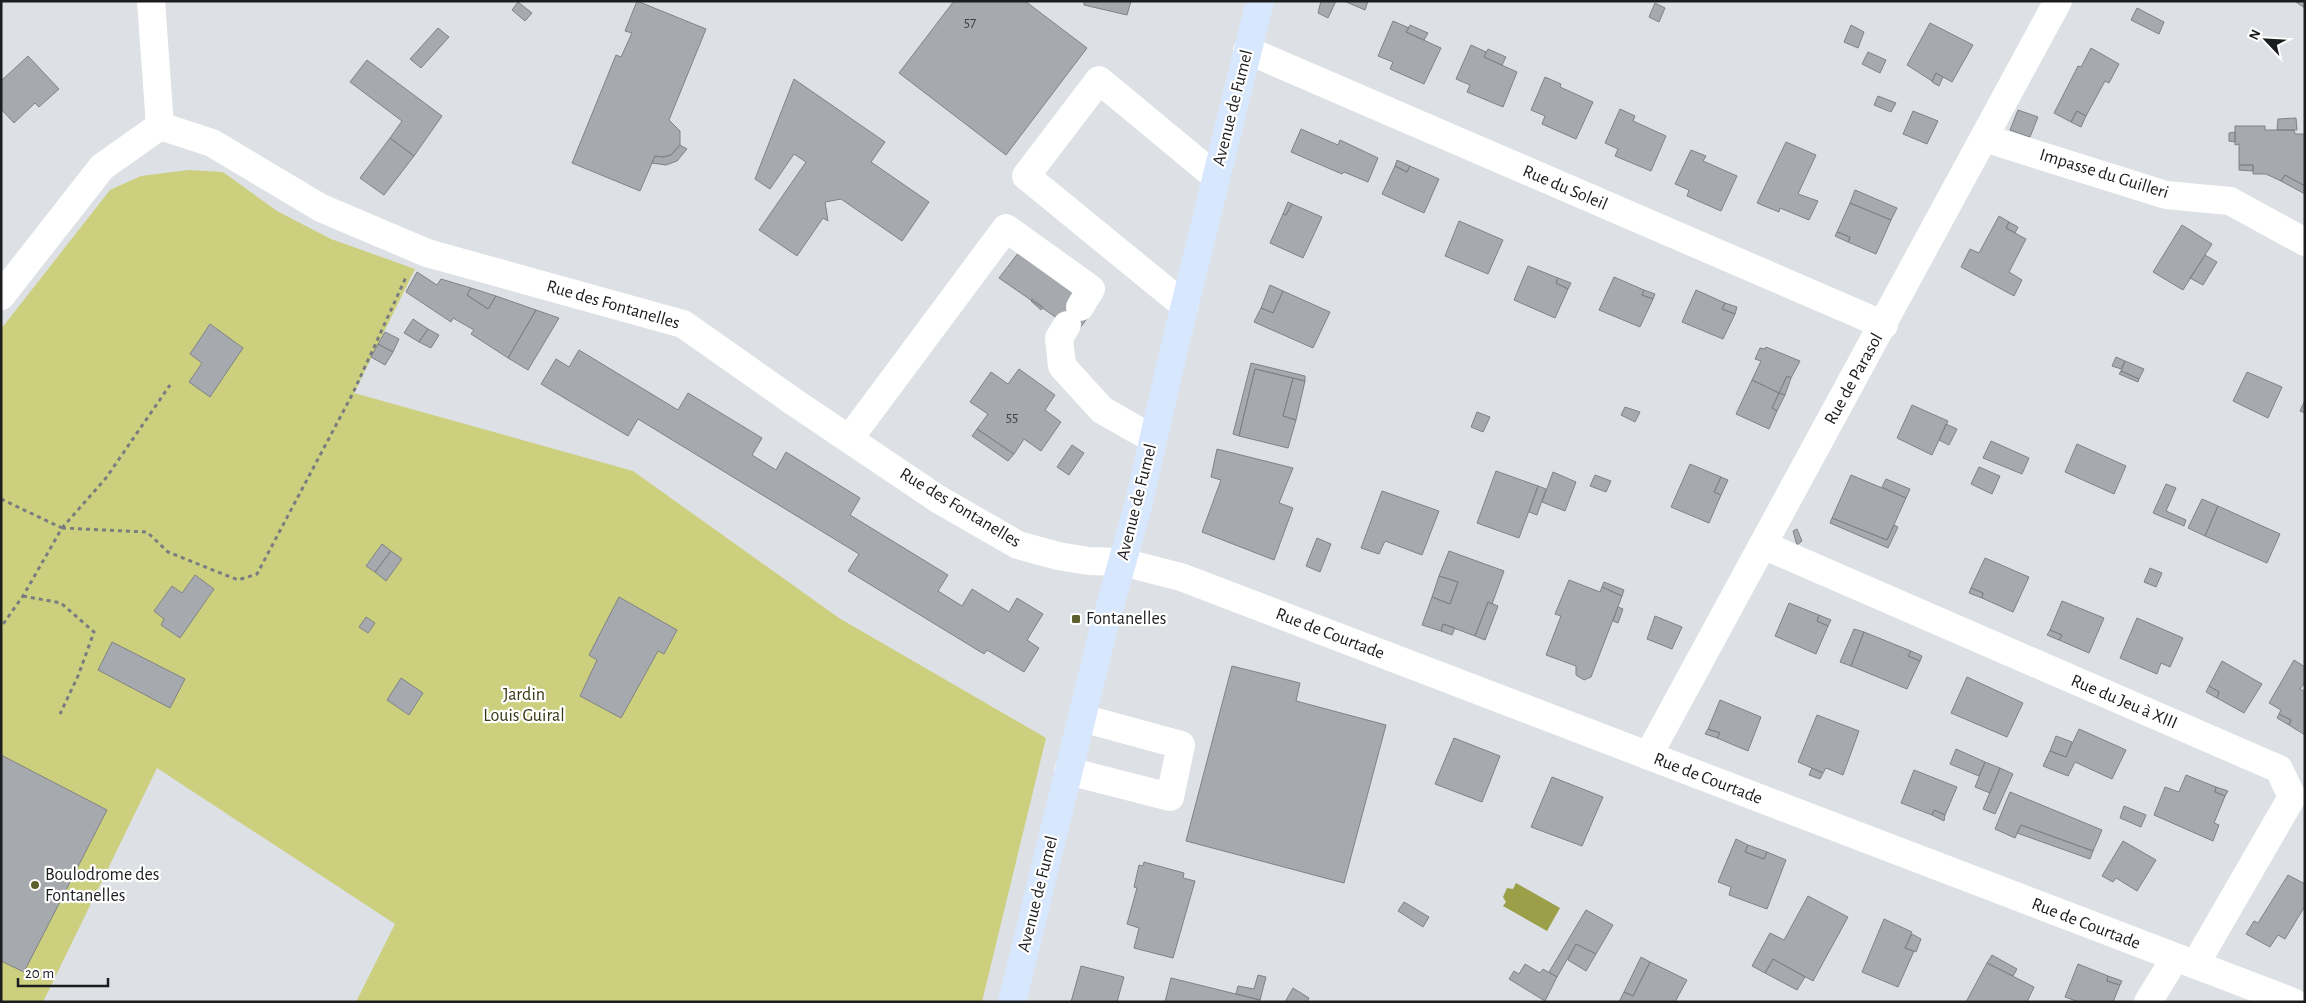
<svg xmlns="http://www.w3.org/2000/svg" width="2306" height="1003" font-family="'Alegreya Sans',sans-serif">
  <rect width="100%" height="100%" fill="#dde0e4"/>
  <path fill="#ccd07e" d="M189,170L223,172L277,211L331,239L415,269L354,393L633,471L839,618L1046,738L982,1002H356L395,924L157,768L43,1002H1V329L110,190L141,176Z"/>
  <path fill="#9b9f48" d="M1516,883L1560,908L1547,931L1503,906L1506,902L1503,897L1507,888L1513,889Z"/>
  <path fill="#a6a9ad" stroke="#808286" d="M637,1L706,29L669,120L680,131V145L671,155L663,157L655,156L640,191L572,163L616,55L621,57L632,33L625,31Z
    M954,1H1025L1087,48L1006,155L899,73Z
    M1084,1H1131L1127,15L1084,5Z
    M1321,1H1336L1328,18L1318,13Z
    M1344,1H1368L1365,10Z
    M2305,1V8L2296,2L2297,1Z
    M518,2L532,13L525,21L512,10Z
    M1655,3L1665,8L1659,22L1649,17Z
    M2137,8L2164,22L2159,34L2131,20Z
    M1393,21L1409,28L1406,32L1441,48L1424,84L1390,69L1393,62L1378,56Z
    M1930,23L1973,45L1952,82L1936,73L1932,81L1907,65Z
    M1410,25L1428,33L1424,40L1406,32Z
    M1851,25L1864,32L1858,48L1844,42Z
    M438,28L449,37L421,68L410,59Z
    M1471,45L1486,52L1484,57L1517,72L1503,107L1467,92L1470,85L1456,79Z
    M2091,48L2119,64L2109,83L2105,81L2086,116L2077,111L2071,122L2054,113L2078,66L2081,67Z
    M1488,49L1506,57L1502,65L1484,57Z
    M1868,52L1886,60L1880,73L1862,64Z
    M28,56L59,89L39,107L35,103L14,123L1,109V81Z
    M367,60L442,116L414,156L390,138L402,121L350,82Z
    M1936,73L1943,77L1939,86L1932,82Z
    M1545,77L1561,84L1560,87L1593,102L1576,139L1542,124L1545,116L1531,110Z
    M794,79L885,142L871,162L929,202L902,241L841,199L825,202L828,221L823,218L797,256L759,230L806,162L794,154L770,189L755,179Z
    M1878,96L1896,103L1891,112L1874,105Z
    M1620,109L1635,116L1633,121L1666,136L1651,171L1615,156L1618,149L1605,143Z
    M2018,110L2038,117L2030,137L2010,130Z
    M1913,111L1938,121L1927,144L1903,134Z
    M2077,111L2086,116L2081,127L2071,122Z
    M2296,118L2297,130H2277L2278,119Z
    M2235,126H2265V130H2294L2295,134H2305V186L2285,175L2281,181L2266,174H2253V165H2239V144L2235,145Z
    M1301,129L1338,145L1340,140L1378,158L1368,182L1344,172L1342,174L1291,152Z
    M2235,132V142L2229,141V133Z
    M390,138L414,156L384,195L360,178Z
    M1786,142L1816,155L1798,194L1818,201L1809,220L1780,208L1779,212L1757,203Z
    M680,145L687,149L677,161L666,165L652,163L655,156L663,157L671,155Z
    M1691,150L1706,156L1703,161L1737,176L1721,211L1687,196L1689,190L1675,184Z
    M1397,160L1410,166L1407,172L1395,166Z
    M2239,165H2253V171L2239,170Z
    M1395,166L1407,172L1410,166L1439,179L1424,213L1382,194Z
    M2285,175L2305,186V194L2281,181Z
    M1855,190L1897,208L1891,220L1850,203Z
    M1288,202L1292,204L1286,215L1283,214Z
    M1850,203L1891,220L1876,254L1848,242L1850,237L1837,232Z
    M1292,204L1322,217L1303,258L1270,243L1283,214L1286,215Z
    M1999,216L2009,222L2006,228L2026,239L2009,272L2022,280L2014,296L1961,267L1970,249L1979,253Z
    M1459,221L1503,240L1488,274L1445,256Z
    M2009,222L2018,227L2015,233L2006,228Z
    M2182,225L2212,244L2183,290L2153,272Z
    M1837,232L1850,237L1848,242L1835,236Z
    M1019,252L1097,305L1077,332L999,278Z
    M2205,255L2217,262L2203,285L2190,278Z
    M1528,266L1558,278L1556,283L1568,289L1555,318L1514,300Z
    M417,272L437,285L441,279L471,288L467,295L488,309L496,296L536,310L508,358L471,334L474,330L453,318L451,322L406,292Z
    M1614,277L1644,290L1642,295L1653,299L1640,327L1599,310Z
    M1558,278L1571,283L1568,289L1556,283Z
    M1270,285L1283,291L1273,313L1261,308Z
    M471,288L496,296L488,309L467,295Z
    M1644,290L1655,294L1653,299L1642,295Z
    M1696,290L1725,303L1722,309L1735,314L1723,339L1682,322Z
    M1283,291L1330,312L1313,348L1254,322L1261,308L1273,313Z
    M1032,299L1043,307L1041,310L1031,301Z
    M1725,303L1737,307L1735,314L1722,309Z
    M536,310L559,318L528,370L508,358Z
    M413,319L428,329L419,342L404,333Z
    M210,324L243,348L210,397L189,382L202,363L190,354Z
    M428,329L439,335L431,348L419,342Z
    M385,332L399,339L393,352L378,344Z
    M378,344L393,352L385,365L371,357Z
    M1766,347L1800,361L1791,378L1787,376L1779,393L1752,380L1761,361L1755,359L1760,348L1765,349Z
    M579,350L678,410L688,393L762,438L752,455L776,470L786,452L860,498L850,515L948,575L938,591L962,606L972,589L1009,612L1017,598L1043,614L1027,640L1039,648L1024,672L987,650L984,654L848,571L859,554L638,419L628,436L541,384L556,359L569,367Z
    M2116,357L2125,361L2121,369L2112,366Z
    M2125,361L2144,369L2139,379L2121,371Z
    M1251,363L1305,376V381L1255,369L1239,436L1233,434Z
    M1019,369L1055,395L1045,410L1061,422L1041,451L1024,439L1014,454L977,429L988,414L970,402L991,372L1008,384Z
    M1255,369L1293,378L1283,416L1296,420L1288,448L1239,436Z
    M2121,371L2139,379L2138,382L2119,374Z
    M2247,372L2282,387L2268,418L2233,401Z
    M1787,376L1791,378L1785,395L1779,393Z
    M1293,378L1305,381L1296,420L1283,416Z
    M1752,380L1779,393L1772,408L1777,411L1769,429L1736,414Z
    M1779,393L1785,395L1777,411L1772,408Z
    M2305,400V413L2300,411Z
    M1912,405L1948,421L1932,455L1897,438Z
    M1625,407L1640,412L1635,422L1621,415Z
    M1477,412L1490,417L1483,432L1471,427Z
    M1946,424L1957,429L1949,445L1939,440Z
    M977,429L1014,454L1008,461L972,436Z
    M1991,441L2029,458L2022,474L1983,458Z
    M2077,444L2126,466L2114,494L2065,472Z
    M1072,445L1084,453L1069,475L1057,467Z
    M1217,449L1293,468L1279,503L1293,508L1274,560L1202,532L1221,480L1211,477Z
    M1690,464L1721,477L1714,492L1721,495L1709,523L1671,507Z
    M1979,467L2000,476L1992,494L1971,484Z
    M1496,471L1538,486L1519,538L1477,523Z
    M1553,472L1576,482L1565,511L1542,502Z
    M1595,475L1611,481L1606,492L1590,486Z
    M1851,475L1906,498L1887,540L1832,518Z
    M1721,477L1728,480L1721,495L1714,492Z
    M1886,479L1910,489L1906,498L1882,487Z
    M2166,484L2176,488L2166,511L2186,520L2184,526L2153,513Z
    M1538,486L1546,489L1537,515L1529,512Z
    M1382,491L1439,511L1422,555L1385,541L1379,554L1361,548Z
    M2202,499L2218,506L2205,536L2188,528Z
    M2218,506L2280,534L2267,563L2205,536Z
    M1832,518L1887,540L1894,525L1898,527L1888,548L1830,523Z
    M1797,529L1802,541L1797,545L1793,531Z
    M1317,538L1331,544L1320,572L1306,566Z
    M382,544L391,551L375,572L366,566Z
    M391,551L402,559L386,581L375,572Z
    M1449,551L1504,571L1492,604L1488,602L1475,636L1443,624L1441,631L1422,625L1432,597L1450,604L1458,582L1439,576Z
    M1985,558L2029,577L2013,612L1982,598L1983,593L1971,588Z
    M2150,568L2162,573L2156,587L2144,582Z
    M195,575L214,589L180,638L161,625L164,619L154,611L172,586L182,593Z
    M1439,576L1458,582L1450,604L1432,597Z
    M1569,580L1600,592L1602,587L1622,596L1591,677L1584,680L1576,675V666L1546,655L1561,616L1555,614Z
    M1604,582L1624,590L1622,596L1602,587Z
    M1971,588L1983,593L1982,598L1969,593Z
    M619,597L677,630L664,654L658,651L621,718L580,696L597,660L589,655Z
    M2062,601L2104,618L2089,653L2059,640L2062,635L2050,630Z
    M1488,602L1498,606L1485,640L1475,636Z
    M1789,603L1819,615L1817,621L1828,626L1816,654L1775,636Z
    M1618,607L1623,609L1618,623L1613,621Z
    M1819,615L1831,620L1828,626L1817,621Z
    M1655,616L1682,627L1672,649L1647,639Z
    M366,617L375,623L368,633L359,627Z
    M2137,618L2183,638L2170,667L2161,663L2157,674L2120,658Z
    M1443,624L1455,628L1452,635L1441,631Z
    M1854,629L1864,632L1851,666L1840,662Z
    M2050,630L2062,635L2059,640L2047,635Z
    M1864,632L1911,651L1908,656L1920,661L1907,689L1851,666Z
    M112,642L185,679L170,708L98,670Z
    M1911,651L1922,656L1920,661L1908,656Z
    M2294,660L2305,667V682L2300,689L2305,692V735L2289,725L2291,720L2279,714L2281,710L2269,703Z
    M2222,661L2262,684L2244,713L2217,698L2219,692L2209,686Z
    M1232,666L1300,683L1296,701L1386,725L1344,883L1186,841Z
    M1967,677L2023,703L2007,737L1951,713Z
    M401,678L423,693L409,715L387,700Z
    M2209,686L2219,692L2217,698L2206,692Z
    M1720,700L1761,717L1748,751L1717,738L1720,733L1708,729Z
    M2279,714L2291,720L2289,725L2277,718Z
    M1817,715L1859,731L1843,775L1826,768L1823,773L1798,762Z
    M1708,729L1720,733L1717,738L1705,734Z
    M2079,729L2126,750L2112,779L2075,762L2068,776L2043,766L2050,751L2066,757Z
    M2056,736L2072,742L2066,757L2050,751Z
    M1454,738L1500,756L1482,802L1435,784Z
    M1956,749L1985,762L1979,776L1950,764Z
    M1,755L107,810L24,972L1,961Z
    M1985,762L2000,768L1990,793L1975,787Z
    M1812,768L1823,773L1820,779L1809,775Z
    M2000,768L2013,774L1995,814L1983,809Z
    M1914,770L1957,787L1945,815L1934,810L1932,815L1901,803Z
    M2186,775L2216,787L2215,792L2225,796L2214,823L2219,825L2213,841L2154,815L2165,787L2179,792Z
    M1552,777L1603,797L1582,846L1531,827Z
    M2216,787L2228,791L2225,796L2215,792Z
    M2010,792L2102,830L2093,851L2021,825L2015,838L1995,829Z
    M2124,806L2146,815L2141,827L2120,818Z
    M1934,810L1945,815L1944,821L1932,815Z
    M2021,825L2093,851L2090,859L2017,833Z
    M1736,839L1748,845L1745,852L1764,859L1767,852L1786,860L1767,909L1729,895L1731,887L1718,882Z
    M2123,841L2156,860L2137,891L2116,878L2113,882L2102,876Z
    M1748,845L1767,852L1764,859L1745,852Z
    M1144,862L1184,873L1183,878L1195,881L1173,958L1134,948L1139,928L1127,924L1137,888L1134,887L1139,865L1143,866Z
    M2288,875L2305,884V906L2285,939L2278,935L2270,947L2246,934L2254,921L2258,923Z
    M1808,896L1848,917L1813,981L1773,959L1765,973L1752,966L1770,933L1784,940Z
    M1404,902L1429,917L1423,927L1398,911Z
    M1586,910L1613,925L1596,954L1576,944L1557,977L1549,972Z
    M1884,919L1912,932L1905,948L1914,951L1898,987L1862,972Z
    M1912,934L1921,939L1916,952L1905,948Z
    M1576,944L1596,954L1586,971L1568,960Z
    M1992,955L2017,969L2013,976L1987,963Z
    M1641,957L1650,962L1633,996L1624,992Z
    M1773,959L1805,977L1797,990L1765,973Z
    M1650,962L1687,980L1675,1002H1619L1624,992L1633,996Z
    M1987,963L2034,987L2027,1002H1966Z
    M1525,964L1540,973L1543,969L1557,977L1545,1001L1509,979L1514,971L1519,974Z
    M2078,964L2108,976L2107,981L2120,985L2113,1002H2079L2065,997Z
    M1081,966L1124,977L1117,1002H1071Z
    M1258,975L1266,977L1260,1000L1236,994L1238,986L1254,989Z
    M2108,976L2122,981L2120,985L2107,981Z
    M1171,978L1260,1000L1259,1002H1165Z
    M1293,988L1309,998L1307,1002H1285Z"/>
  <g fill="none" stroke-linecap="round" stroke-linejoin="round">
    <path stroke="#7a7c7f" stroke-width="3" stroke-dasharray="4 4" stroke-linecap="butt" d="M1,499L62,528L23,596L1,627
      M62,528L147,532L168,552L238,580L257,574L353,393L407,275
      M62,528L106,478L170,385
      M23,596L61,603L94,632L78,676L60,714"/>
    <path stroke="#fff" stroke-width="28" d="M151,1L160,126L212,143L321,208L427,253L683,324L794,402L938,499L1018,545L1058,556L1089,561L1122,562L1181,577L2293,1002
      M1247,50L1884,325
      M1984,138L2166,195L2230,201L2305,242
      M1,296L102,167L160,126
      M1185,306L1026,176L1099,80L1216,177
      M1067,325L1059,338L1062,366L1102,410L1153,439
      M849,439L1006,228L1091,289L1080,307
      M1763,545L2279,769L2292,797L2195,965
      M1648,756L2058,1
      M1068,771L1170,797L1181,745L1082,718
      M2148,1002L2175,958"/>
    <path stroke="#d7e7fe" stroke-width="28" d="M1012,1002L1103,631L1139,502L1174,349L1260,1"/>
  </g>
  <g fill="#5d602d" stroke="#fff" stroke-width="2">
    <rect x="1071" y="614" width="10" height="10" rx="2.5"/>
    <circle cx="35" cy="885" r="5"/>
  </g>
  <g text-anchor="middle" dominant-baseline="central" stroke-width="4.5" stroke-linejoin="round" paint-order="stroke">
    <g font-size="15" fill="#3e4042">
      <text x="970" y="22">57</text>
      <text x="1012" y="417">55</text>
    </g>
    <g font-size="18" fill="#1c1d1f" stroke="#fff">
      <text transform="translate(1233 108) rotate(-76)">Avenue de Fumel</text>
      <text transform="translate(2104 174) rotate(17)">Impasse du Guilleri</text>
      <text transform="translate(1565 188) rotate(23)">Rue du Soleil</text>
      <text transform="translate(613 305) rotate(16)">Rue des Fontanelles</text>
      <text transform="translate(1854 379) rotate(-61)">Rue de Parasol</text>
      <text transform="translate(1137 502) rotate(-76)">Avenue de Fumel</text>
      <text transform="translate(960 508) rotate(31)">Rue des Fontanelles</text>
      <text transform="translate(1330 634) rotate(21)">Rue de Courtade</text>
      <text transform="translate(2124 702) rotate(23)">Rue du Jeu à XIII</text>
      <text transform="translate(1708 779) rotate(21)">Rue de Courtade</text>
      <text transform="translate(1038 894) rotate(-76)">Avenue de Fumel</text>
      <text transform="translate(2086 924) rotate(21)">Rue de Courtade</text>
    </g>
    <g font-size="18" fill="#1c1d1f" stroke="#fff" text-anchor="start">
      <text x="1086" y="619">Fontanelles</text>
      <text x="45" y="875">Boulodrome des<tspan x="45" dy="21">Fontanelles</tspan></text>
    </g>
    <g font-size="18" fill="#383a15" stroke="#fff">
      <text x="524" y="695">Jardin<tspan x="524" dy="21">Louis Guiral</tspan></text>
    </g>
  </g>
  <rect width="2306" height="1003" fill="none" stroke="#1c1d1f" stroke-width="5"/>
  <g transform="translate(2266 40) rotate(295)" stroke="#ffffff" stroke-width="4" paint-order="stroke">
  <path d="M0-4L9 19L0 12L-9 19Z" fill="#1c1d1f"/>
  <text y="-8" font-size="14" font-weight="bold" text-anchor="middle" fill="#1c1d1f">N</text>
  </g>
  <path d="M18 978v8h90v-8" fill="none" stroke="#1c1d1f" stroke-width="2.5"/>
  <text x="25" y="978" font-size="15" fill="#1c1d1f" stroke="#ffffff" stroke-width="4" paint-order="stroke">20 m</text>
</svg>
